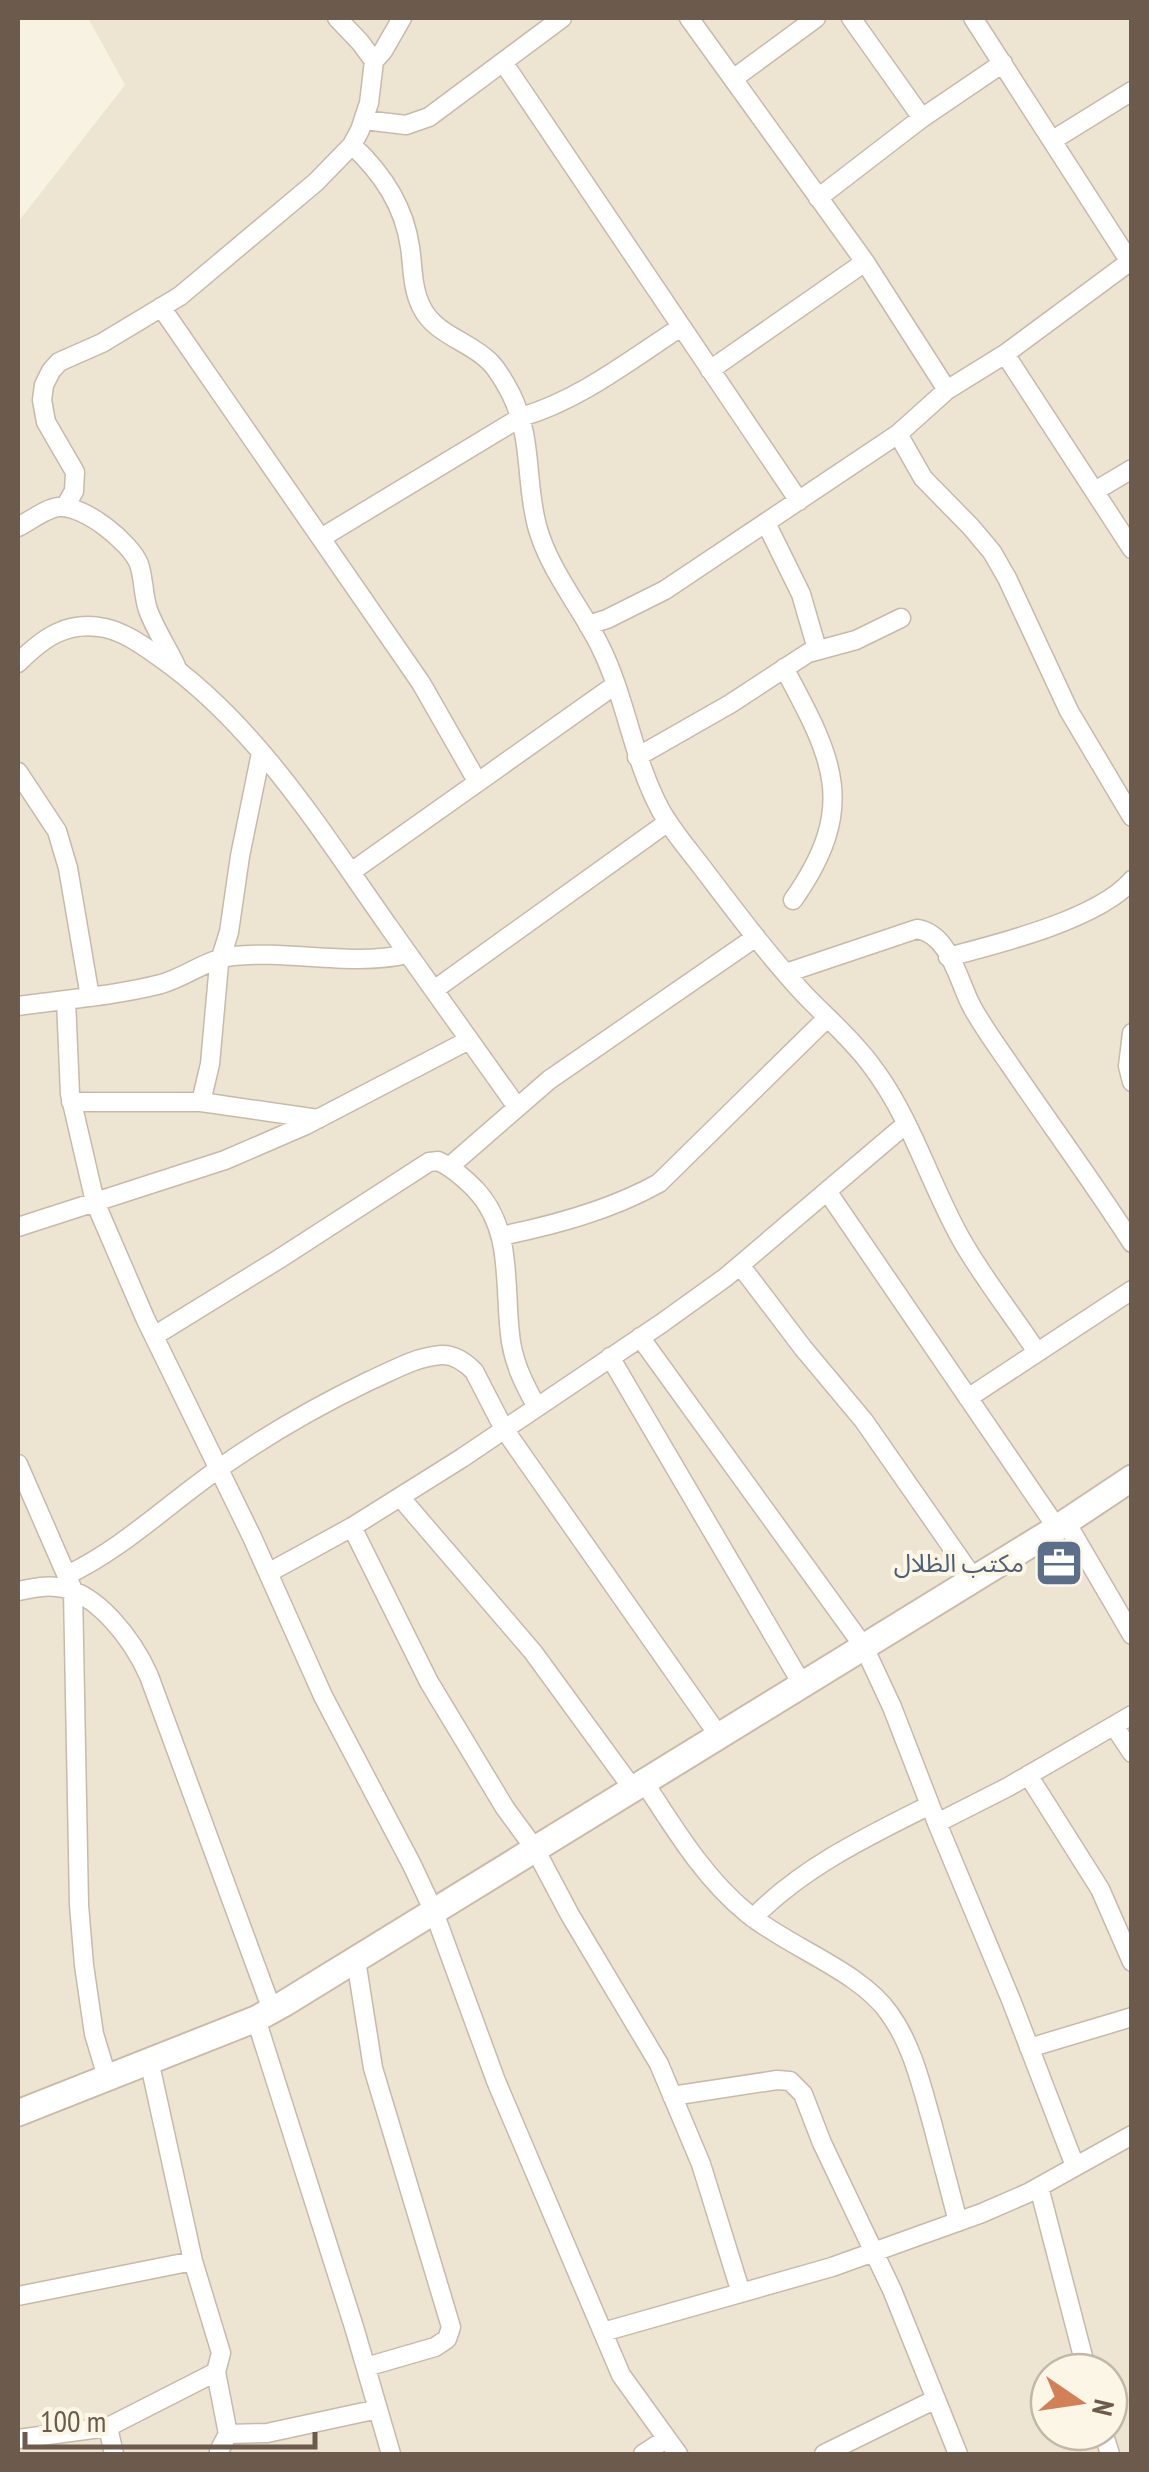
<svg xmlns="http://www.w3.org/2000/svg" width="1149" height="2472" font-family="'PT Sans Narrow','Noto Sans Arabic',sans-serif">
  <rect width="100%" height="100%" fill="#f8f2e2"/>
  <path fill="#eee4d2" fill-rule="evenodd" d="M88,18H1131V2454H18V222L125,85ZM1049,2372H1109V2432H1049Z"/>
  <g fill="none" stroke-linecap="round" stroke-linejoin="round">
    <g stroke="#c7baab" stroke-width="21">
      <path id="street" d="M689,18L865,262L947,390
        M851,18L922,118
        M973,18L1132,265
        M374,61L383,51L402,18
        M503,62L799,501
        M733,79L816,18
        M364,120L406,125L429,117L562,18
        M1053,140L1132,91
        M352,145C382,173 404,205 410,247C413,267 412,288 421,306C434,335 470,341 490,362C499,371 505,383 511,394C533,439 525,480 537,526C549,570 580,606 600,646C626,698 632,756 660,809C672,831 689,850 704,870C736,912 768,955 804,994C826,1017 852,1039 871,1065C911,1117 929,1182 961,1239C983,1278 1012,1314 1037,1352
        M818,198L922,118L1003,63
        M161,307L421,683L477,781
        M1005,354L1132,549
        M710,370L865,262
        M898,434L923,478L971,527L992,552L1007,578L1069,711L1132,817
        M1095,491L1132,469
        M65,507L74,491L75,472L46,422L42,400L44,385L51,371L59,362L102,343L180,296L316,182L352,145L360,130L369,103L374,61L360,42L337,18
        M766,523L801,594L817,649
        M18,527C30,521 46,508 59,507C84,505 130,542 139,564C144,579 143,595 148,610C155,629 167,647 176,666
        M321,538L521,417C580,400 630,360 681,327
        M588,625L607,619L665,590L898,434L947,390L1005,354L1132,260
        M18,663C43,638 67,620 105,628C124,632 142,645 158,656C256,724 322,832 389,927C432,987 475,1047 517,1107
        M784,668C833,759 859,806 793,900
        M637,757L730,704L808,653L856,640L901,618
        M18,772L57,831L68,868L90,997
        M351,872L615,685
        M948,957C998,944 1099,919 1132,880
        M786,973L917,929C950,934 958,981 972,1007C983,1027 997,1046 1010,1065C1050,1124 1093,1182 1132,1243
        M434,990L668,822
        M66,1000L70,1094L95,1202L145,1318L252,1537L323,1696L412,1865L434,1912L496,2081L621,2375L678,2454
        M18,1006C66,999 114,996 161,984C186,977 207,959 233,956C291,950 350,967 408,954
        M1132,1033L1128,1066L1132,1082
        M71,1102H201L318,1119
        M201,1102L210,1064L219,964L229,932L240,856L261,753
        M449,1167L549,1080L756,937
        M827,1191L1057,1528
        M18,1227L225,1160L306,1125L469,1040
        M501,1236C555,1225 611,1210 659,1183L827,1018
        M740,1265L803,1348L864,1421L974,1579
        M154,1336L279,1259L429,1162L438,1161C452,1167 464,1178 475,1189C515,1231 503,1289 511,1342C515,1366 525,1386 537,1407
        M640,1337L864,1647L892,1707L937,1823L1011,2000L1075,2166
        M610,1357L802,1684
        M968,1398L1132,1290
        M18,1464L73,1590L79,1905L84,1965L94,2034L107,2077
        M400,1497L533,1652L633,1789
        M1066,1522L1132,1635
        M352,1527L429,1682L505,1808L535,1849L570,1915L659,2064L701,2164L741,2293
        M268,1573L352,1527L462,1458L662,1323L726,1277L906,1124
        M67,1575C122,1549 167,1505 217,1470C265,1436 317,1406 369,1381C392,1371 415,1357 441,1355C454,1354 465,1362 474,1371L504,1429L719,1736
        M18,1591C30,1589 43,1585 56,1587C97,1590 134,1642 149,1676L272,2010
        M1114,1726L1132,1753
        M1028,1775L1100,1889L1132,1962
        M644,1782C674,1828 704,1878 747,1913C788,1947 860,1971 889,2013C913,2046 922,2088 933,2126C941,2158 950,2190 958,2222
        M937,1823L1008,1787L1132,1715
        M753,1918C803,1867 868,1836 930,1805
        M356,1960L373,2068L451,2327L447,2339L435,2347L366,2367
        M256,2019L354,2327L391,2454
        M1029,2048L1132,2017
        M149,2060L193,2261L221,2353L216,2372L228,2434L219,2451L220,2454
        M672,2096L777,2080L790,2081L803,2094L822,2143L892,2290L958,2454
        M1039,2187L1087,2372
        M18,2296L193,2261
        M603,2332L832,2267L982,2213L1028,2193L1132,2135
        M108,2427L114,2454
        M1103,2432L1110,2454
        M228,2434L267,2433L378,2409
        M18,2439L108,2427L216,2372
        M643,2454L666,2439
        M824,2454L936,2399"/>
    </g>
    <g stroke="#cabba9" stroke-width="29">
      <path id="secondary" d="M18,2113L256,2019L285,2003L1057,1528L1132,1478"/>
    </g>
    <use href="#street" stroke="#fff" stroke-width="18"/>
    <use href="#secondary" stroke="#fff" stroke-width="25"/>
  </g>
  <defs>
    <g id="office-square" transform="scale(2.5)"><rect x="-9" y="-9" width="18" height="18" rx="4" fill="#5c6f8a" stroke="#fcf6e7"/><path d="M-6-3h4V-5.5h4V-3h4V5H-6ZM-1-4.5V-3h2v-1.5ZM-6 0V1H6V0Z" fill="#fff"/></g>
  </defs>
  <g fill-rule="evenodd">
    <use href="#office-square" x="1059" y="1563"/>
  </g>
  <g text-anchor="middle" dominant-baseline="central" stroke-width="8" stroke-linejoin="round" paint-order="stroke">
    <g font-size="25" fill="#4e5e75" stroke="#fcf6e7" text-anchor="end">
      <text x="1024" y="1563">مكتب الظلال</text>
    </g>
  </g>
  <rect width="1149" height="2472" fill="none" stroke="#6c5b4c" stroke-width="40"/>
  <g transform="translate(1079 2402) rotate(103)"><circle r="48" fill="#fcf6e7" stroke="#c2b8a9" stroke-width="2.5"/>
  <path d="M0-8L18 38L0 25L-18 38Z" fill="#d18058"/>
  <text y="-15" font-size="28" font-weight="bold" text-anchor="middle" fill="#6c5b4c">N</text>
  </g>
  <path d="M25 2432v15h290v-15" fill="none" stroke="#6c5b4c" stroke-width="5"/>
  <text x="40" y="2432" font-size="30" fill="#6c5b4c" stroke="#fcf6e7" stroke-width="8" paint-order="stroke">100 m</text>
</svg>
